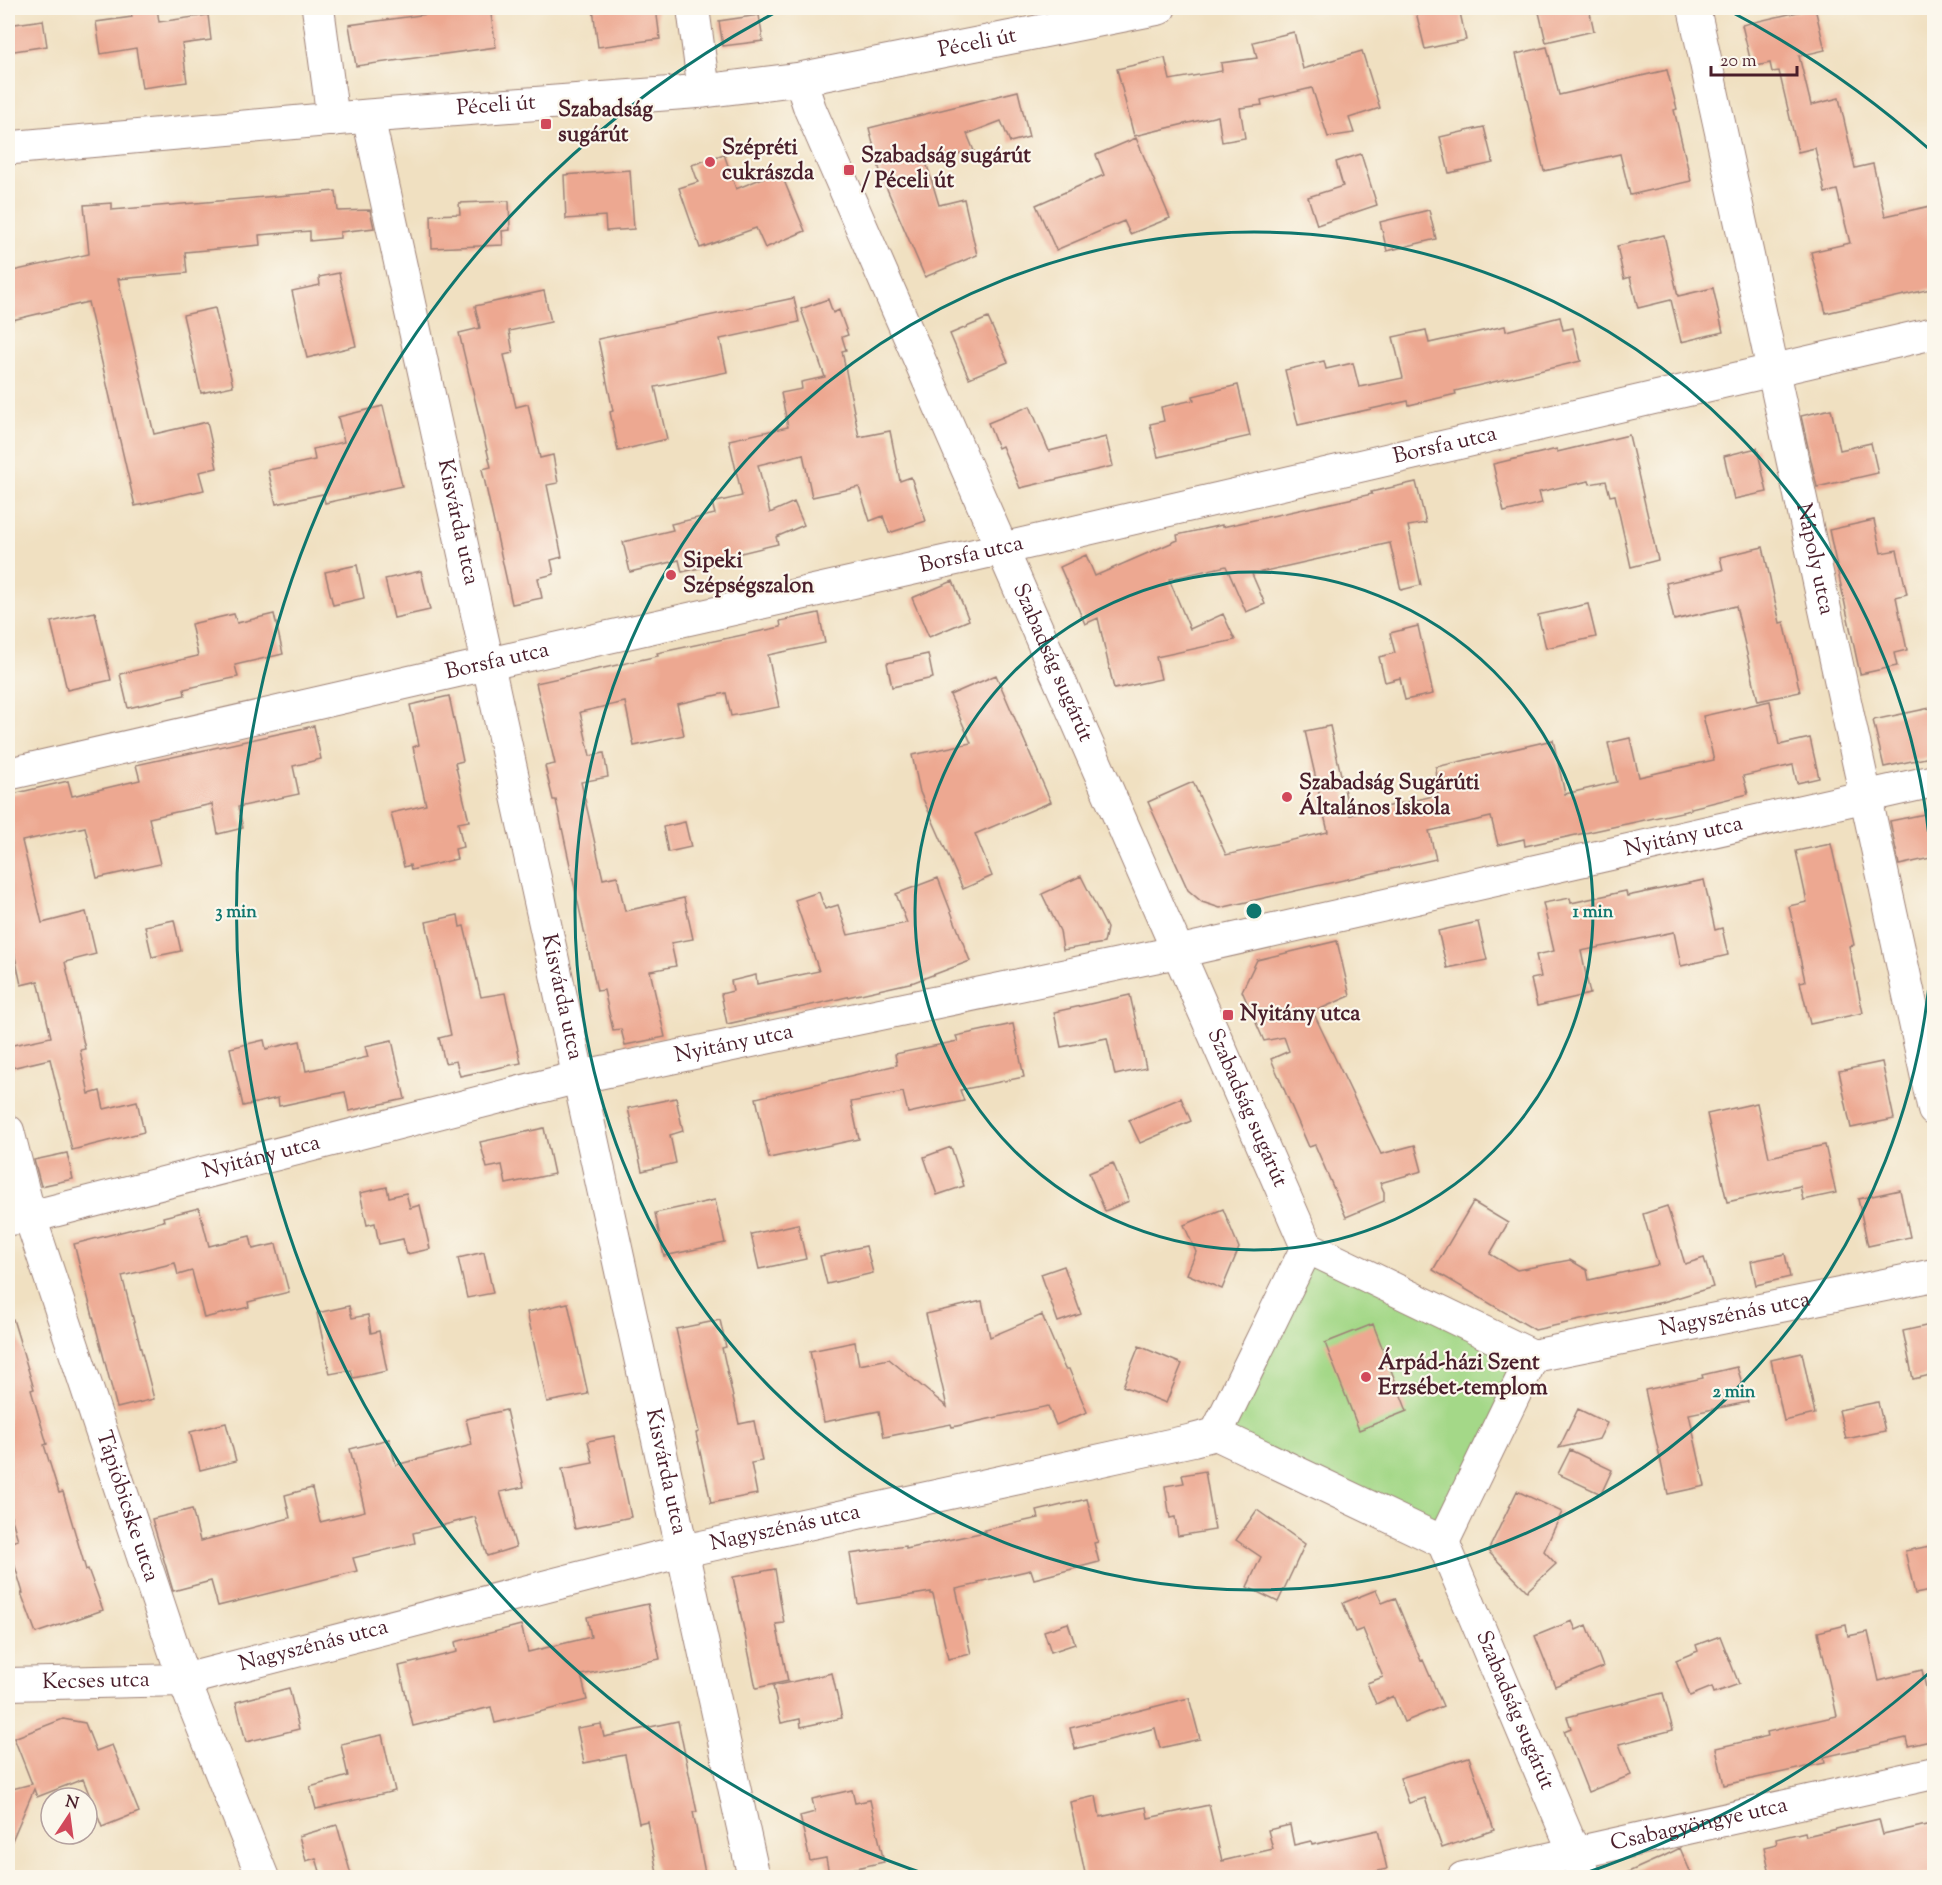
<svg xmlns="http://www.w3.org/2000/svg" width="1942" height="1885" font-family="'Sorts Mill Goudy',serif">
  <rect width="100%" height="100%" fill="#fbf7ec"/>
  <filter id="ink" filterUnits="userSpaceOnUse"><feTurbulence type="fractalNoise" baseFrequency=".0167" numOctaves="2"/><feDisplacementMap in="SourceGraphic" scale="12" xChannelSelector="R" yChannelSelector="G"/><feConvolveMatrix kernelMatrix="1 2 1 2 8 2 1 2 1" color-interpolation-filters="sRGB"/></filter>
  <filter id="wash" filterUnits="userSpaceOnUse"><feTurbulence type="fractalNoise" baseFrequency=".008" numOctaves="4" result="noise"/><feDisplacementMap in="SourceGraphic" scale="24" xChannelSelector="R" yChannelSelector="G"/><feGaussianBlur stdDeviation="1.35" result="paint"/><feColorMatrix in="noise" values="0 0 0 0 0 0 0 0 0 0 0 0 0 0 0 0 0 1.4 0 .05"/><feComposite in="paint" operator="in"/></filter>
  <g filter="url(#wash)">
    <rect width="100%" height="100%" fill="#f0e0c1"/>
    <path fill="#a4d888" stroke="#777c5a" stroke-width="1.5" d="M1307,1247L1533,1356L1443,1542L1216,1434Z"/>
    <g id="blocks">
      <path fill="#eda891" d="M130,8H157L159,22L208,15L211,40L182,44L187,82L142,88L136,48L101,54L96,22L132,17Z
        M456,8H490L496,47L356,66L349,25L457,10Z
        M610,8H656L660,39L598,47L593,9Z
        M1415,8H1459L1466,40L1425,49Z
        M1538,8H1589L1594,31L1546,42Z
        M1815,8L1825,50L1799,56L1811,105L1839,98L1855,168L1873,164L1885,216L1935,205V288L1826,313L1811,252L1850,243L1837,190L1825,193L1815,148L1798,152L1779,71L1772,72L1770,63L1752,67L1742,25Z
        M759,15L763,41L723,46L719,21Z
        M43,20L47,46L8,52V25Z
        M1294,32L1303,69L1362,51L1380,108L1349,118L1354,133L1328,137L1312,88L1261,100L1262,105L1240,108L1245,138L1222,142L1218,116L1134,136L1117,69L1165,58L1170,80L1222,71L1221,63L1257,58L1253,42Z
        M1547,47L1559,95L1667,70L1677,109L1674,110L1691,181L1630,195L1620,154L1544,171L1516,54Z
        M1018,91L1029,137L1010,142L1001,121L967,134L974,151L926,162L939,205L964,199L977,255L925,277L881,175L869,128Z
        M1484,127L1493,163L1449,173L1440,137Z
        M1136,138L1170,218L1130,234L1124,221L1056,250L1036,205L1104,175L1096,155Z
        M724,154L736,189L780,171L805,231L765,248L756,228L700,248L679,188L698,182L692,165Z
        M1361,154L1377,205L1317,225L1308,197L1343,186L1336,162Z
        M630,170L634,229L606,231L605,216L566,219L564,175Z
        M336,191L338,211L370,210L374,228L340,232V238L310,241V231L259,235L260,245L185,252L187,273L118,279L154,434L207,422L217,468L199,472L204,490L135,506L88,302L8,321V272L89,254L84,205L112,203V210Z
        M509,201L510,230L502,231L503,245L432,248L431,215L460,214L459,203Z
        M1429,210L1436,239L1387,251L1380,222Z
        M1664,235L1678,296L1713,288L1723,332L1681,342L1671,300L1638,308L1630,277L1624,279L1617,246Z
        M339,273L356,346L307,358L292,291L320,285L319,277Z
        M544,291L551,322L509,331L513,353L504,355L516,407L528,404L540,458L553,455L558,483L547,485L562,557L551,560L554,574L538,578L542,598L512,604L482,469L491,467L459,333L480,328L475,306Z
        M794,298L799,322L720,339L727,372L655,387L667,439L618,451L610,412L613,411L598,339Z
        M828,299L833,313L839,310L848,335L842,337L846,350L842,351L859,437L890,431L900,481L911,477L926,521L889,533L883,516L870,521L859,487L812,497L803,454L758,465L770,513L794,502L804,525L776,537L778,544L712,560L713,565L682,572L679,560L630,572L623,542L673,530L671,524L715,514L712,503L742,496L729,440L788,427L781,393L802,389L801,382L825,377L801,309Z
        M215,308L233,386L201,393L183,315Z
        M1560,317L1563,330L1573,328L1581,361L1455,391L1456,394L1409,405L1408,401L1298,425L1285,370L1324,361L1326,369L1353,363L1359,387L1403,378L1393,337L1426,330L1429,343L1505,326L1506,331Z
        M988,318L1008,362L969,378L950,334Z
        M1238,385L1250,436L1158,457L1150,424L1164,421L1161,407L1194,400L1193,396Z
        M383,406L402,486L325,503L323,494L276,504L268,470L315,460L313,449L344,442L338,417Z
        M1030,406L1049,451L1106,437L1113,466L1020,488L1002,446L998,448L988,423Z
        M1831,409L1840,450L1871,443L1878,473L1817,487L1801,416Z
        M1629,435L1658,560L1631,567L1615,495L1610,496L1606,481L1590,484L1589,481L1539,492L1542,503L1504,512L1493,464L1557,449V452Z
        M1757,448L1767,492L1734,499L1724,456Z
        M1416,482L1426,523L1408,526L1421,585L1401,590L1390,543L1252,574L1265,604L1246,612L1226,566L1169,579L1190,629L1223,614L1235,640L1156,657L1161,679L1114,689L1098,618L1085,624L1060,567L1086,555L1095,576L1178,540L1177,535L1222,525V527L1372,494L1371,492Z
        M1874,520L1881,553L1897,550L1907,594L1896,597L1907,650L1894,653L1897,666L1860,674L1829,530Z
        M1763,547L1780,623L1784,622L1800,692L1758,701L1736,606L1674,620L1666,583L1723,570L1720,557Z
        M357,565L364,598L333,605L325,572Z
        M421,571L430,610L394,618L385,579Z
        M953,581L969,620L929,637L912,598Z
        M1588,604L1596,637L1546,648L1538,615Z
        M95,612L111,680L67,690L51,622Z
        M819,613L825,643L768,655L779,707L731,716L726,693L677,704L684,735L634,746L625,702L580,712L590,756L604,753L608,777L581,782L603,879L617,876L625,911L684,898L693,939L671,943L676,966L650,971L665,1037L625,1045L621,1029L613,1030L604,990L597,991L556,800H553L545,766L555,764L536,683L658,656L657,653L781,627L780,621Z
        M234,614L237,623L274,614L283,654L235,665L238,677L184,689L185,695L128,708L120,674L198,656L191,624Z
        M1418,626L1433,694L1405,700L1400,678L1385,682L1379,657L1395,653L1390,633Z
        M928,654L933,678L892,687L887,663Z
        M996,675L1051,802L975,834L992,876L963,889L920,792L912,755L971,743L950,695Z
        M449,696L463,761L455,763L469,821L458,823L463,847L455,849L457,859L411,870L410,865L404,867L391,813L426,805L413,747L419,745L410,705Z
        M1770,701L1779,745L1810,738L1819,778L1797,783L1793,765L1743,776L1748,794L1691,808V810L1525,846L1524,839L1498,845L1491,817L1429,831L1436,859L1220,908L1202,902L1188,890L1148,802L1193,782L1226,855L1328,832L1305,731L1330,726L1350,815L1438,795L1436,767L1553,740L1565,794L1617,782L1608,743L1630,738L1639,777L1714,760L1703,716Z
        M1935,707V756L1884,767L1873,720Z
        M314,726L321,759L293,766L299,794L238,807L243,828L218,834L212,804L149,818L160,864L97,878L85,827L22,841L42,923L86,912L96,954L65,962L85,1049L80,1050L89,1094L100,1091L104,1109L137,1101L144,1132L72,1150L50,1059L11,1068L8,1054V1046L51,1037L38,981L21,985L8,923V795L68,781L72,796L140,780L136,765Z
        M1935,812V857L1899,865L1890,821Z
        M685,822L691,847L668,852L663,827Z
        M1831,844L1854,945L1849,946L1863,1013L1810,1024L1800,982L1805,981L1789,906L1807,902L1796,851Z
        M1081,876L1107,928L1104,943L1063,950L1060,931L1042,894Z
        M938,878L970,961L914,982L727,1024L721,994L733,991L731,981L756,975L757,984L819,971L795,900L819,892L825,909L838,905L848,935L907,923L896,894Z
        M1704,880L1715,930L1722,928L1728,955L1681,966L1674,932L1581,951L1590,994L1537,1006L1531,979L1541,977L1536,955L1554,951L1543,903L1570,898L1571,903L1626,891L1627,896Z
        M458,915L460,927L464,926L481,997L505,993L521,1063L460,1076L456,1061L445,1063L439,1038L451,1035L426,922Z
        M174,920L181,951L152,957L145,926Z
        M1478,922L1487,960L1447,968L1438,931Z
        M1337,941L1350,996L1313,1012L1381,1154L1415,1145L1422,1171L1380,1183L1384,1192V1201L1346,1217L1315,1145L1309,1147L1271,1059L1289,1051L1284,1037L1264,1041L1242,991L1257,960Z
        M1130,995L1146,1068L1115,1075L1107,1038L1061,1047L1054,1012Z
        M1013,1024L1024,1077L960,1090L964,1101L908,1113L903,1092L851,1102L859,1139L769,1158L756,1098L897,1065L895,1054L958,1041L956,1036Z
        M264,1040L266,1049L300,1041L306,1071L368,1057L365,1046L392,1040L405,1099L349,1111L345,1092L279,1106L278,1098L243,1106L230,1048Z
        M1882,1062L1894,1119L1851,1128L1839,1071Z
        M676,1098L683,1131L670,1135L676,1163L642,1171L628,1108Z
        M1181,1098L1191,1121L1140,1143L1129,1120Z
        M1757,1103L1769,1157L1825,1145L1836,1193L1803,1200L1800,1186L1727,1202L1707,1114Z
        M544,1128L554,1174L506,1184L502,1165L487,1168L480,1142Z
        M951,1147L964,1186L937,1195L924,1157Z
        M67,1153L73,1179L41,1186L34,1160Z
        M1113,1163L1129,1201L1105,1211L1089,1173Z
        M387,1187L389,1197L406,1193L410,1208L420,1205L430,1249L407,1254L403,1239L379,1244L375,1223L367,1225L360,1193Z
        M1900,1190L1910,1237L1868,1246L1858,1199Z
        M715,1200L725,1243L664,1256L655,1213Z
        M1473,1202L1508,1223L1490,1254L1517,1270L1570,1260L1587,1270L1589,1280L1658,1265L1643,1214L1667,1206L1685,1264L1704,1258L1713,1287L1663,1302L1535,1330L1433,1270Z
        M199,1208L209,1246L250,1236L253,1249L276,1244L289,1292L248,1302L249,1307L204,1318L192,1271L178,1275L175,1263L122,1276L154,1399L117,1408L74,1244L164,1221L163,1217Z
        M1223,1209L1239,1248L1222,1289L1187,1274L1196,1252L1184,1225Z
        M798,1224L806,1259L759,1269L751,1234Z
        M866,1246L873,1273L827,1284L820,1256Z
        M484,1252L493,1293L467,1298L458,1258Z
        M1785,1254L1790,1277L1756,1285L1751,1261Z
        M1064,1266L1081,1314L1058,1322L1041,1274Z
        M982,1301L990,1337L1042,1315L1065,1369H1069L1087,1412L1056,1425L1048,1406L952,1427L951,1424L884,1437L879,1411L824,1422L810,1351L855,1342L859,1365L889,1359L947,1407L926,1314Z
        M568,1303L588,1394L547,1402L527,1312Z
        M349,1306L352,1318L368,1315L371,1333L379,1331L387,1371L353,1378L351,1370L330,1374L317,1313Z
        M13,1319L34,1389L31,1390L47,1444L44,1445L59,1493L63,1492L86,1570L88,1569L103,1610L36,1633L21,1593H23L8,1543L18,1540L8,1505V1320Z
        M720,1320L726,1347L722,1348L739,1424L754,1421L762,1461L751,1463L757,1494L711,1503L696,1433L699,1432L676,1329Z
        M1373,1324L1407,1411L1359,1430L1325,1343Z
        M1935,1324V1374L1913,1379L1903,1331Z
        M1139,1346L1182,1364L1166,1403L1123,1386Z
        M1802,1353L1815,1414L1784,1421L1771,1360Z
        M1737,1367L1748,1402L1689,1414L1705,1486L1668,1494L1645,1390L1703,1378L1702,1375Z
        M1878,1402L1885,1431L1846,1439L1839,1410Z
        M1578,1409L1607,1423L1599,1439L1559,1448Z
        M506,1410L524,1487L500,1492L516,1547L487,1556L475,1517L413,1533L415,1543L353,1558L357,1571L218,1606L211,1581L173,1591L152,1519L192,1509L200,1541L290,1518L285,1495L312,1488L320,1522L365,1511L350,1449L389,1439L396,1465L472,1445L466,1419Z
        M226,1423L236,1461L200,1470L190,1432Z
        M614,1436L631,1517L575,1529L562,1469L593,1463L588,1441Z
        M1570,1450L1612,1470L1601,1494L1558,1474Z
        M1205,1471L1215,1530L1178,1536L1175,1517L1170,1518L1165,1486L1184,1483L1182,1475Z
        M1517,1491L1562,1512L1544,1551L1556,1564L1527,1591L1488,1551Z
        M1087,1499L1098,1542L1094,1543L1099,1562L1034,1579L1031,1570L978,1582L979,1584L956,1589L971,1654L948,1659L933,1594H931V1592L858,1604L850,1554L906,1546V1549L985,1532L984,1530L1039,1518L1037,1511Z
        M1257,1510L1305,1544L1278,1602L1247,1587L1261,1557L1236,1540Z
        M1935,1545V1590L1915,1594L1905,1551Z
        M775,1569L784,1623L776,1624L788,1681L756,1688L733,1577Z
        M1376,1590L1382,1603L1395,1598L1421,1661L1423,1660L1443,1706L1404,1722L1393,1696L1376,1704L1367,1683L1383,1677L1363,1629L1355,1632L1343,1603Z
        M648,1604L660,1659L581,1675L587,1700L495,1723L491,1707L413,1726L399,1666L457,1652L455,1642L521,1625L528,1652L591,1637L587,1617Z
        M1572,1621L1576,1630L1587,1625L1603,1667L1555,1686L1535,1636Z
        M1068,1623L1075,1644L1051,1652L1044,1631Z
        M1846,1625L1848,1636L1868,1632L1879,1681L1922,1670L1935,1727V1740L1908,1746L1906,1738L1824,1757L1825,1763L1724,1785L1716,1748L1768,1736L1767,1732L1837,1716L1818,1632Z
        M1720,1636L1739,1684L1714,1693L1712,1687L1690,1696L1676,1660L1698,1651L1696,1645Z
        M832,1673L842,1718L801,1727L800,1719L781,1723L773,1686Z
        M289,1688L299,1729L246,1742L236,1702Z
        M1663,1693L1673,1730L1619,1744L1631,1775L1588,1792L1564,1731L1571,1728L1567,1717Z
        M1189,1698L1200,1739L1160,1748L1155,1728L1075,1749L1070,1728Z
        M63,1719L85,1723L96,1751L112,1745L139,1812L102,1827L83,1779L37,1797L34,1789L8,1850V1790L32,1784L14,1738Z
        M678,1721L697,1812H693L706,1878H658L647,1821L639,1823L625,1755L584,1763L577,1728L601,1724L604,1737Z
        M382,1735L395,1791L316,1809L310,1787L348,1776L341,1744Z
        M1469,1757L1494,1830L1442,1848L1425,1798L1409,1803L1400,1778Z
        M852,1790L855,1803L870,1800L884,1862L829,1874L826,1858L810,1861L800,1816L815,1812L812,1799Z
        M1096,1796L1100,1817L1146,1807L1148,1818L1209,1805L1222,1861L1273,1849L1268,1830L1290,1825L1294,1845L1311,1841L1312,1845L1378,1830L1387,1869L1348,1878H1086L1070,1802Z
        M1879,1819L1883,1835L1935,1823V1873L1911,1878H1771L1764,1847L1777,1844L1776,1839L1805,1832L1806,1836Z
        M337,1825L352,1878H322L316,1858L306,1861L299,1836Z
        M1680,1848L1693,1878H1615L1662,1857Z"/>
    </g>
  </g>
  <g filter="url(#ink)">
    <use href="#blocks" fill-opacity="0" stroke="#9d8076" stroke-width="1.5"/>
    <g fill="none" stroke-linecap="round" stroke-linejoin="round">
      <g stroke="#9d8076" stroke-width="34">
        <g id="street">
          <path d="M318,8L333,120"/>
          <path d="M693,8L704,91"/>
          <path id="s1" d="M1694,8L1934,1110"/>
          <path id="s2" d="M800,79L810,109L1307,1247"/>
          <path id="s3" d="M368,116L754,1878"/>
          <path id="s4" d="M8,774L488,664L1001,549L1934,333"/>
          <path id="s5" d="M8,1131L30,1217L184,1680L263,1878"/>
          <path id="s6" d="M8,1219L30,1217L579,1077L1177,952L1934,781"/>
          <path d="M1307,1247L1216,1434L1443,1542"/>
          <path d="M1307,1247L1533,1356L1443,1542"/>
          <path id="s7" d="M1533,1356L1934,1275"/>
          <path id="s8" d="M1443,1542L1585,1878"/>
          <path id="s9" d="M8,1684L184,1680L683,1551L1193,1440L1216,1434"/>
          <path id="s10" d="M1463,1878L1934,1773"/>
        </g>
      </g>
      <g stroke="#9d8076" stroke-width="35">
        <g id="secondary">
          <path id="s11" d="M8,148L368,116L704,91L800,79L1159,8"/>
        </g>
      </g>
      <use href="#street" stroke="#fff" stroke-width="32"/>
      <use href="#secondary" stroke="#fff" stroke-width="33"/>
    </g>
  </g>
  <g fill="none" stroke="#0f766e" stroke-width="3">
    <circle cx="1254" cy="911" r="339"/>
    <circle cx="1254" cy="911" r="679"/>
    <path d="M1929 1673A1018 1018 0 0 1 1577 1876M931 1876A1018 1018 0 0 1 784 8M1724 8A1018 1018 0 0 1 1929 149"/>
  </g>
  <g fill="#d1495b" stroke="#fbf7ec" stroke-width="2">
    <rect x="540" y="118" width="12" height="12" rx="3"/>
    <circle cx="710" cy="162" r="6"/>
    <rect x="843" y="164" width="12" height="12" rx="3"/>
    <circle cx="671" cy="575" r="6"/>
    <circle cx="1287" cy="797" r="6"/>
    <rect x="1222" y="1009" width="12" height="12" rx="3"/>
    <circle cx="1366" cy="1377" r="6"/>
  </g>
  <g text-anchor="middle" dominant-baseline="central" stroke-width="4.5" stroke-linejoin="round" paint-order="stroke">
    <g font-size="22" fill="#4a1f2b" stroke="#fbf7ec">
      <text stroke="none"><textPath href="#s11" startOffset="976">Péceli út</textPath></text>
      <text stroke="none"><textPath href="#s11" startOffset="490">Péceli út</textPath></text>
      <text stroke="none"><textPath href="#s4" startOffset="1474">Borsfa utca</textPath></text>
      <text stroke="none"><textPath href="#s3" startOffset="416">Kisvárda utca</textPath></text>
      <text stroke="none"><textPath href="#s4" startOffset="988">Borsfa utca</textPath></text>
      <text stroke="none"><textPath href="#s1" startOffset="564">Nápoly utca</textPath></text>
      <text stroke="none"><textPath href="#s4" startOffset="502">Borsfa utca</textPath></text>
      <text stroke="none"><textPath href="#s2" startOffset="636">Szabadság sugárút</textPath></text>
      <text stroke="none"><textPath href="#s6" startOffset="1719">Nyitány utca</textPath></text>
      <text stroke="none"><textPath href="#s3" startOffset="902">Kisvárda utca</textPath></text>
      <text stroke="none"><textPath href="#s6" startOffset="747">Nyitány utca</textPath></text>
      <text stroke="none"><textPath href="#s2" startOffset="1122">Szabadság sugárút</textPath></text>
      <text stroke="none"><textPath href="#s6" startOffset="261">Nyitány utca</textPath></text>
      <text stroke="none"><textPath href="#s7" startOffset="206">Nagyszénás utca</textPath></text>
      <text stroke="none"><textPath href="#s3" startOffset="1388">Kisvárda utca</textPath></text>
      <text stroke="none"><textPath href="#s5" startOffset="394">Tápióbicske utca</textPath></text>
      <text stroke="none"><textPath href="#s9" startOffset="796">Nagyszénás utca</textPath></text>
      <text stroke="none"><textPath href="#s9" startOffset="310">Nagyszénás utca</textPath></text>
      <text stroke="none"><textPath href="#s9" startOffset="88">Kecses utca</textPath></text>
      <text stroke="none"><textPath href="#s8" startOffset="183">Szabadság sugárút</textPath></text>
      <text stroke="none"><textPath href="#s10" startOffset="242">Csabagyöngye utca</textPath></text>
    </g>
    <g font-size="22" font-weight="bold" fill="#4a1f2b" stroke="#fbf7ec" text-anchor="start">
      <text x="558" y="111">Szabadság<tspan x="558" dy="25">sugárút</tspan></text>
      <text x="722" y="149">Szépréti<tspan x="722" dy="25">cukrászda</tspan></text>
      <text x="861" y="157">Szabadság sugárút<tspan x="861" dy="25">/ Péceli út</tspan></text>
      <text x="683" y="562">Sipeki<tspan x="683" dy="25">Szépségszalon</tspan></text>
      <text x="1299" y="784">Szabadság Sugárúti<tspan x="1299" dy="25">Általános Iskola</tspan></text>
      <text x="1240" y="1015">Nyitány utca</text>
      <text x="1378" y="1364">Árpád-házi Szent<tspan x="1378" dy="25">Erzsébet-templom</tspan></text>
    </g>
  </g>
  <circle cx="1254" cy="911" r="9" fill="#0f766e" stroke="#fbf7ec" stroke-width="3"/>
  <g font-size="18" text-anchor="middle" font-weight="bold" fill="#0f766e" stroke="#fbf7ec" stroke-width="4.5" stroke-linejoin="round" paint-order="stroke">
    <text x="1593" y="917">1 min</text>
    <text x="236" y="917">3 min</text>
    <text x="1734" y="1397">2 min</text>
  </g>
  <rect width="1942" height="1885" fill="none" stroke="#fbf7ec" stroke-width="30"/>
  <g transform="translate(69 1816) rotate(13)"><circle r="28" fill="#fbf7ec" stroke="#b4a19f" stroke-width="1.5"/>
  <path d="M0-4.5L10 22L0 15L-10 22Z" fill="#d1495b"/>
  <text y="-9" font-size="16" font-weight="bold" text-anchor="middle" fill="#4a1f2b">N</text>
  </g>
  <path d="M1711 66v9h86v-9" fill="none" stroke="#4a1f2b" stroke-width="3"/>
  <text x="1720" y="66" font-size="18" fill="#4a1f2b" stroke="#fbf7ec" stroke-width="4.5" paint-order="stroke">20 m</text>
</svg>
